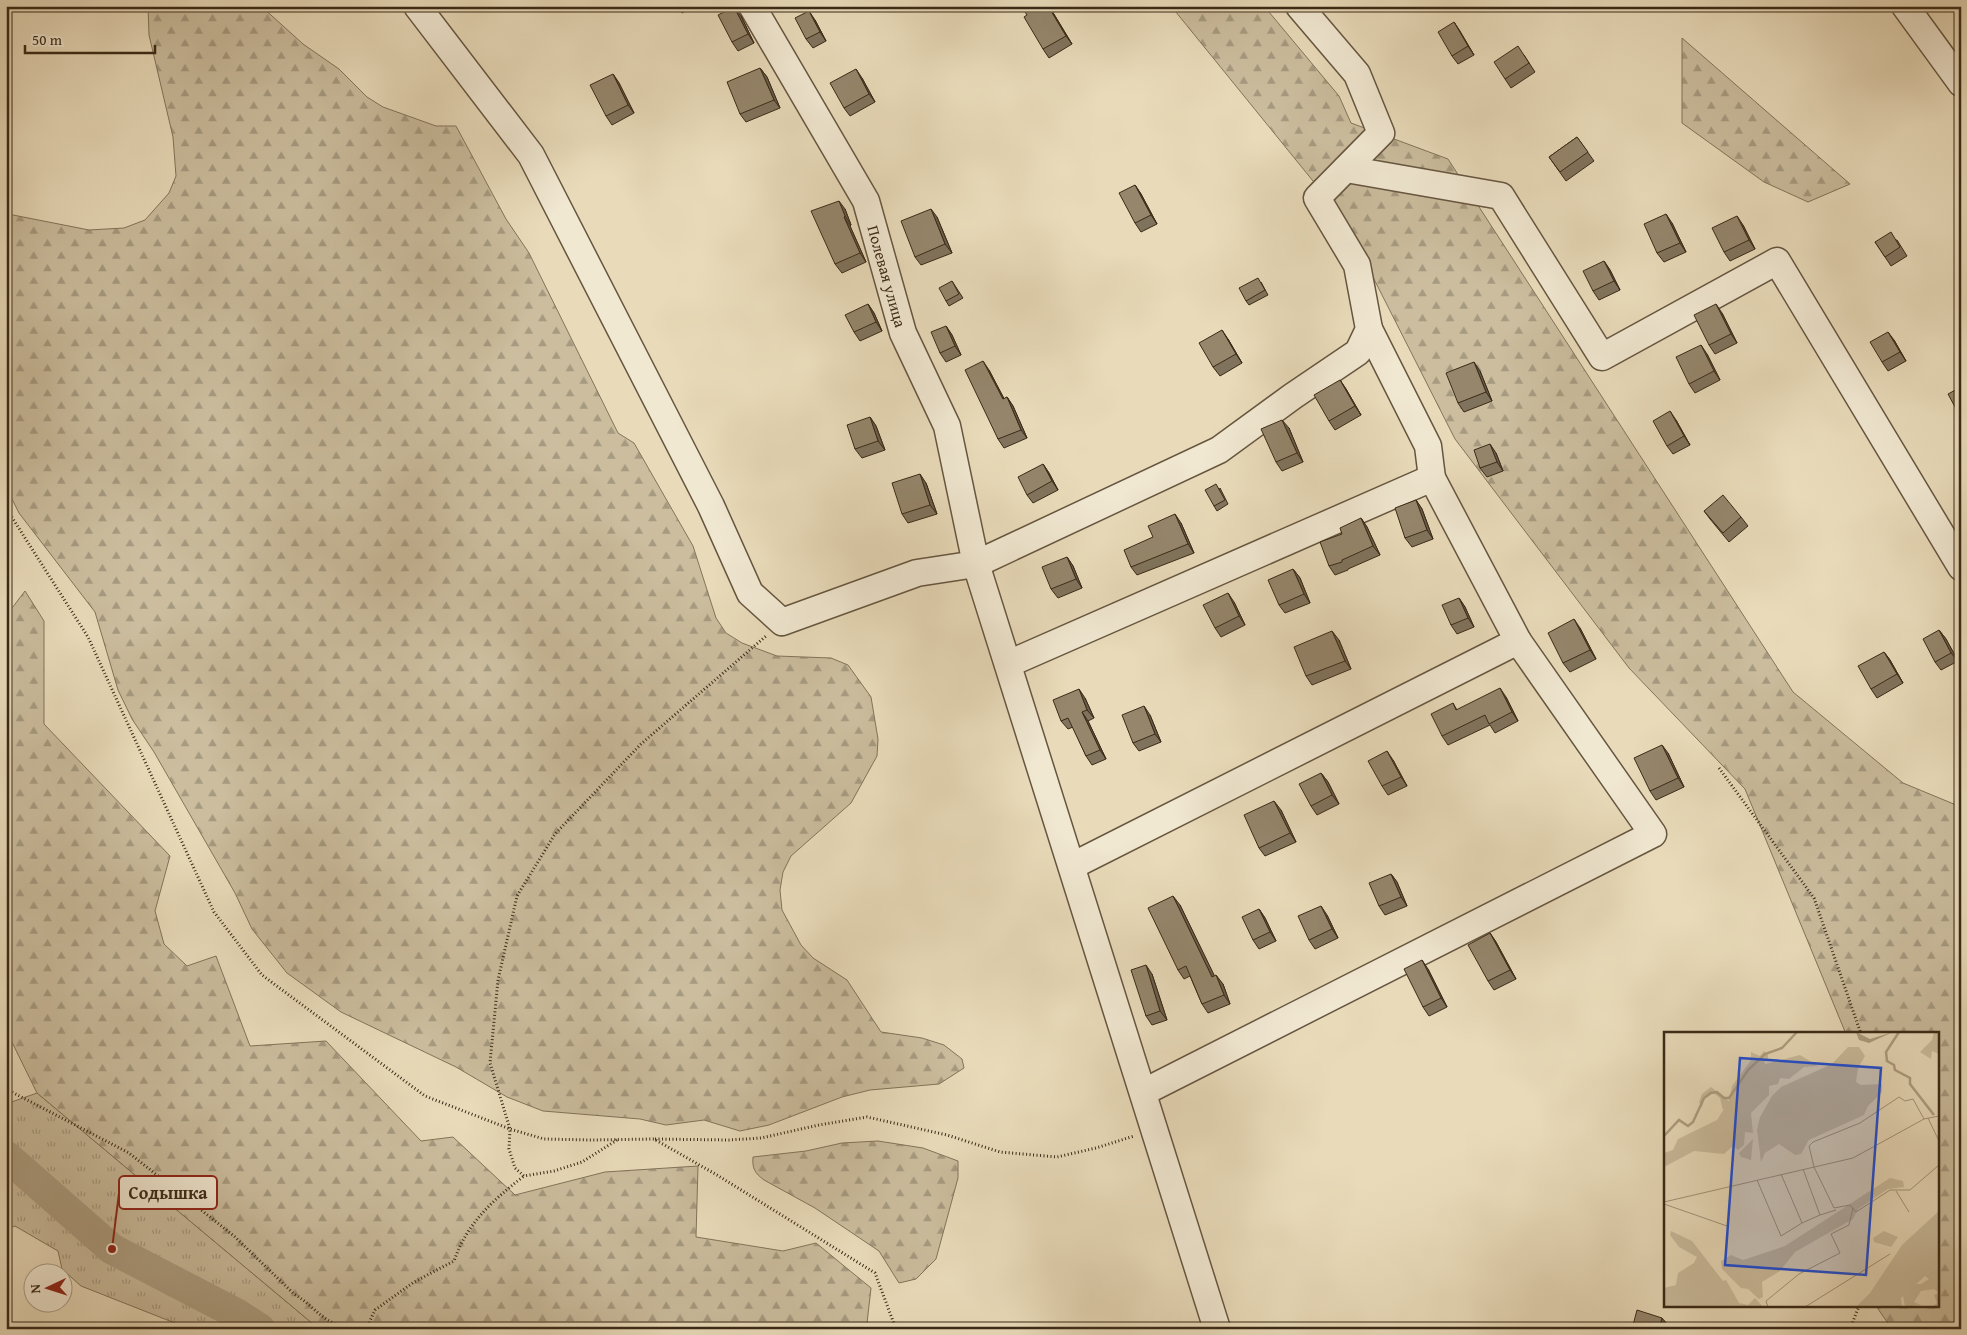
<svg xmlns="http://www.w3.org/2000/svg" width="1967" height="1335" font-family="'Gentium Book Plus',serif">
  <defs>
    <pattern id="grass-tufts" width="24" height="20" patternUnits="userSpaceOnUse" patternTransform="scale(1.25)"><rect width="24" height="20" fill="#cbbd9e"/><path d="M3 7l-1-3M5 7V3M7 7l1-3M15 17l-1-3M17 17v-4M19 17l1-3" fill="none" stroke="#a69a80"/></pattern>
    <pattern id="forest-firs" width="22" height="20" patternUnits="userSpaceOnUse" patternTransform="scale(1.25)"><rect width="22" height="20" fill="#cbbd9e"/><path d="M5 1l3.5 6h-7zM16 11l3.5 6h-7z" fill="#a69a80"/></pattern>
  </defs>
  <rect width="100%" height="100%" fill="#e9dbba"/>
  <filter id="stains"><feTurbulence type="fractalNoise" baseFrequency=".004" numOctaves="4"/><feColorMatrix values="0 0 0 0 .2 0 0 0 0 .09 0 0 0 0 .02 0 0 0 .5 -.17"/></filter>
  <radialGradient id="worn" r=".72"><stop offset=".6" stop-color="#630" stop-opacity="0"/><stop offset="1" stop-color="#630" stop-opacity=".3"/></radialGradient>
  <path fill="url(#grass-tufts)" stroke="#82745a" d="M37,1093L319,1329H190L81,1286L62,1269L58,1251L15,1226L6,1229V1104Z"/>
  <path fill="url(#forest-firs)" stroke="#82745a" d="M148,6H261L303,44L339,69L367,97L383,107L436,126H456L506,219L529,253L618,433L634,443L693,546L716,618L726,633L742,643L777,656L831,658L848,665L871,697L878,739L877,756L851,803L791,856L783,872L780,890L782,910L801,945L813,958L847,980L881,1032L922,1038L944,1045L962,1059L964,1068L939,1084L870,1090L842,1097L769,1125L740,1131L704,1120L666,1125L640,1119L543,1111L507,1097L456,1067L341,1012L287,973L252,929L235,893L154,752L132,719L118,690L95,612L19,513L6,487V211L13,215L89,230L124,228L145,220L169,193L176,176L173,137L149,35Z
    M1171,6H1264L1339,96L1351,123L1448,159L1793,692L1903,783L1961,807V1329H1892L1876,1306H1938V1034H1846L1745,789L1629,668L1455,439L1343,218Z
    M1682,38L1850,184L1808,202L1764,182L1682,123Z
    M25,591L44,621V724L170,856L155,911L164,944L187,966L216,956L250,1046L326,1041L421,1141L453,1137L515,1195L605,1172L698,1166L696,1237L783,1251L816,1243L871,1288L867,1323L853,1329H319L37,1093L6,1030V616Z
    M878,1141L923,1148L958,1161V1178L936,1259L916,1279L899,1283L879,1251L815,1208L764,1180C755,1173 752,1169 753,1157L806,1151L842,1143Z"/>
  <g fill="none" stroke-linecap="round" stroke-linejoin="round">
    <path stroke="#ae9f83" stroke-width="31" d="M6,1156L112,1249L237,1314L260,1329"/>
    <g stroke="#665640" stroke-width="29">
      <g id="minor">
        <path d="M417,6L531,155L711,506L750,593L782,622L917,573L976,564L1219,450L1293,396L1358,352L1369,329L1357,265L1317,198L1381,133L1357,74L1299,6"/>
        <path id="s1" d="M752,6L866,201L903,333L947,426L976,564L1217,1329"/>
        <path d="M1905,6L1961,83"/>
        <path d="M1346,169L1501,196L1602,357L1777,261L1961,567"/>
        <path d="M1369,329L1428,446L1432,478"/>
        <path d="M1008,664L1432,478L1518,641"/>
        <path d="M1072,866L1518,641L1653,834L1144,1092"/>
      </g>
    </g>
    <path stroke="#3a2a17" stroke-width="3" stroke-dasharray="1 2.5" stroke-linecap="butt" d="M6,508L88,637L214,912L262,975L425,1096L510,1129L544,1139L591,1140L654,1139L717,1175L875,1273L896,1329
      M1719,768L1814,898L1861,1034
      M6,1089L129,1153L234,1236L294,1294C319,1309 320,1323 353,1329
      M655,1139L729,1140L761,1138L819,1125L867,1117L947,1135L1000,1152L1057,1157L1096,1148L1134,1136
      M617,1140L582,1162L554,1171L524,1176L515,1168L509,1149L510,1129L490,1063L498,980L517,896L555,834L641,744L766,636
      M366,1329L375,1310L414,1282L454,1261C467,1223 493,1200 524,1176
      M1850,1329L1859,1306"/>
    <use href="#minor" stroke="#f1e8d2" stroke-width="26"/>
  </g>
  <path fill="#80735d" stroke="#3a2a17" d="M677,6H695L682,13Z
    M1049,6L1072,44L1049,58L1043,49Z
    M741,16L754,43L738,51L732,42Z
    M815,20L826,41L813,48L806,39Z
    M1454,22L1474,55L1458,64L1452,56Z
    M1524,55L1535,72L1511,88L1505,79Z
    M760,68L767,77L780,108L746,122L740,114Z
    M613,74L619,83L634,113L612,125L606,116Z
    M862,78L875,102L850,116L844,108Z
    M1577,137L1594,161L1566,181L1549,157Z
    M1135,185L1141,194L1157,224L1141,232L1135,223Z
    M845,209L851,225L850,226L866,262L842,273L835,264Z
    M937,217L952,253L921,265L915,257Z
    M1672,223L1686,252L1664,262L1657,253Z
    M1743,225L1755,249L1730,261L1724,252Z
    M1897,240L1907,256L1891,266L1875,242Z
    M1604,261L1610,270L1620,290L1599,300L1593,291Z
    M952,281L963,298L949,306L946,301Z
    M1261,282L1268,295L1249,305L1246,301Z
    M868,304L874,313L882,331L860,341L854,332Z
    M1722,313L1737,343L1715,354L1709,345Z
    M946,326L952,335L961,355L946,362L940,353Z
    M1228,339L1242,363L1220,376L1213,367Z
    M1894,340L1906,361L1888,371L1882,362Z
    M1707,354L1720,380L1695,393L1689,384Z
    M989,370L1004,399L1007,397L1013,406L1027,438L1004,448L998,439Z
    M1480,371L1492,401L1464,412L1458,403Z
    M1340,380L1346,389L1361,415L1335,430L1329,421Z
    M870,417L876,426L885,450L862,458L855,449Z
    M1676,420L1690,445L1673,454L1667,446Z
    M1289,428L1303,462L1282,471L1276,462Z
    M1496,453L1503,471L1487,477L1480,468Z
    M1043,464L1049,473L1058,490L1033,503L1027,495Z
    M926,483L937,514L908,523L902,514Z
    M1220,488L1228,504L1217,511L1214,506Z
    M1416,500L1422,509L1433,539L1412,547L1405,538Z
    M1704,511L1741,517L1748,526L1729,542L1710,519Z
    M1361,518L1367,527L1380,555L1348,569V570L1335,575L1329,566L1342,534Z
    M1181,523L1194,553L1137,575L1131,567L1153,537Z
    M1067,557L1073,566L1082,588L1058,598L1051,589Z
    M1293,569L1300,578L1310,603L1285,613L1279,605Z
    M1459,598L1465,607L1474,627L1457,634L1451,625Z
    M1234,602L1245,625L1221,637L1215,628Z
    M1580,628L1596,659L1570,672L1563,663Z
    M1939,630L1946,639L1958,661L1941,670L1935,662Z
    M1339,640L1351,669L1312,685L1306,676Z
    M1884,652L1890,660L1903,683L1877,698L1871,689Z
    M1506,697L1518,721L1495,733L1490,725L1448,745L1442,736L1453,703L1457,710Z
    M1085,698L1094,718L1088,721L1106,759L1092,765L1086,756L1073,727L1068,729L1061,721Z
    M1150,715L1161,742L1139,751L1133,743Z
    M1668,753L1684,787L1656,800L1650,791Z
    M1393,760L1407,786L1388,795L1382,786Z
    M1321,773L1328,782L1339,804L1317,815L1311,806Z
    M1281,810L1296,842L1265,856L1259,848Z
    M1391,874L1397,882L1407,906L1385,915L1379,906Z
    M1180,905L1214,976L1223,984L1230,1004L1208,1013L1202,1004L1190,976L1184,979L1178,970Z
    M1259,909L1265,918L1276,941L1259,949L1253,940Z
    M1327,915L1338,938L1315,949L1309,940Z
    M1490,933L1496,942L1516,979L1494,990L1488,981Z
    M1428,969L1447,1007L1429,1016L1423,1007Z
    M1152,974L1167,1020L1152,1025L1146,1016Z"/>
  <path fill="#685e4c" stroke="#3a2a17" d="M1048,6H1049L1072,44L1066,36Z
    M734,7L741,16L754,43L748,34Z
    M809,11L815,20L826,41L820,32Z
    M1454,22L1460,31L1474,55L1468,46Z
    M760,68L767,77L780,108L774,100Z
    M856,69L862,78L875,102L869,94Z
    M613,74L619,83L634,113L628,105Z
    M1135,185L1141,194L1157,224L1151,215Z
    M839,201L845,209L851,225L845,216Z
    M931,209L937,217L952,253L945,244Z
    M1666,214L1672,223L1686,252L1680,243Z
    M1737,216L1743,225L1755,249L1749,240Z
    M844,217L850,226L866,262L860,253Z
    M1604,261L1610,270L1620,290L1614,281Z
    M868,304L874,313L882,331L876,322Z
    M1716,304L1722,313L1737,343L1731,334Z
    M946,326L952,335L961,355L955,346Z
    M1222,330L1228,339L1242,363L1236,354Z
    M1888,332L1894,340L1906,361L1900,352Z
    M1701,345L1707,354L1720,380L1714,371Z
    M983,361L989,370L1009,408L1003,399Z
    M1474,362L1480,371L1492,401L1486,392Z
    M1340,380L1346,389L1361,415L1355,406Z
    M1007,397L1013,406L1027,438L1021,430Z
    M1670,411L1676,420L1690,445L1684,436Z
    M870,417L876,426L885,450L878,441Z
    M1282,420L1289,428L1303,462L1297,453Z
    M1490,444L1496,453L1503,471L1497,462Z
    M1043,464L1049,473L1058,490L1052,481Z
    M920,474L926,483L937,514L930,505Z
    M1416,500L1422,509L1433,539L1427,530Z
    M1175,514L1181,523L1194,553L1188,544Z
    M1361,518L1367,527L1380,555L1373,546Z
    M1067,557L1073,566L1082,588L1076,579Z
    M1293,569L1300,578L1310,603L1304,594Z
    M1228,593L1234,602L1245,625L1239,616Z
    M1459,598L1465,607L1474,627L1468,618Z
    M1574,619L1580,628L1596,659L1590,650Z
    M1939,630L1946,639L1958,661L1951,653Z
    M1332,631L1339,640L1351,669L1345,661Z
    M1884,652L1890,660L1903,683L1897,674Z
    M1500,688L1506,697L1518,721L1512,712Z
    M1079,689L1085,698L1094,718L1087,710Z
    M1144,706L1150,715L1161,742L1155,734Z
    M1082,712L1088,721L1106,759L1100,750Z
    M1662,745L1668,753L1684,787L1678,778Z
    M1387,751L1393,760L1407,786L1401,777Z
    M1321,773L1328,782L1339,804L1332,795Z
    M1274,801L1281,810L1296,842L1290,833Z
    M1391,874L1397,882L1407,906L1401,897Z
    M1173,896L1180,905L1219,985L1212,977Z
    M1321,906L1327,915L1338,938L1332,929Z
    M1259,909L1265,918L1276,941L1270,932Z
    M1490,933L1496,942L1516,979L1510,970Z
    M1422,960L1428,969L1447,1007L1441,998Z
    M1146,965L1152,974L1167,1020L1160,1011Z
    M1216,975L1223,984L1230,1004L1224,995Z
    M1662,1318L1669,1326L1668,1329H1659Z"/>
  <path fill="#95866c" stroke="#3a2a17" d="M1021,6H1048L1066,36L1043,49L1024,17L1027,15Z
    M734,7L748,34L732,42L718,15Z
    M809,11L820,32L806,39L795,18Z
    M1454,22L1468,46L1452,56L1438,32Z
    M1518,46L1529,63L1505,79L1494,62Z
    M760,68L774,100L740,114L727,82Z
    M856,69L869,94L844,108L830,83Z
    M613,74L628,105L606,116L590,85Z
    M1577,137L1588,152L1560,172L1549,157Z
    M1135,185L1151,215L1135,223L1119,193Z
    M839,201L845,216L844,217L860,253L835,264L811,211Z
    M931,209L945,244L915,257L901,221Z
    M1666,214L1680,243L1657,253L1644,224Z
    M1737,216L1749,240L1724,252L1712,228Z
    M1891,232L1900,247L1885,257L1875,242Z
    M1604,261L1614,281L1593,291L1583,271Z
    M1258,278L1265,290L1246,301L1239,288Z
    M952,281L959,294L946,301L939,288Z
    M868,304L876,322L854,332L845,315Z
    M1716,304L1731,334L1709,345L1694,315Z
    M946,326L955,346L940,353L931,332Z
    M1222,330L1236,354L1213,367L1199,343Z
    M1888,332L1900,352L1882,362L1870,342Z
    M1701,345L1714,371L1689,384L1676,357Z
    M983,361L1003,399L1007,397L1021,430L998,439L965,370Z
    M1474,362L1486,392L1458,403L1446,373Z
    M1340,380L1355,406L1329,421L1314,395Z
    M1961,387V418L1948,394Z
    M1670,411L1684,436L1667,446L1653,421Z
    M870,417L878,441L855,449L847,425Z
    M1282,420L1297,453L1276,462L1261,429Z
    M1490,444L1497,462L1480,468L1474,450Z
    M1043,464L1052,481L1027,495L1018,477Z
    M920,474L930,505L902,514L892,483Z
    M1216,484L1225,500L1214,506L1205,490Z
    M1723,495L1741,517L1723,533L1704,511Z
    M1416,500L1427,530L1405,538L1395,508Z
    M1175,514L1188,544L1131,567L1124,550L1153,537L1148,526Z
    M1361,518L1373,546L1342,560V562L1329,566L1320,542L1342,534L1340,528Z
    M1067,557L1076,579L1051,589L1042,567Z
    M1293,569L1304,594L1279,605L1268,580Z
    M1228,593L1239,616L1215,628L1203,605Z
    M1459,598L1468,618L1451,625L1442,605Z
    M1574,619L1590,650L1563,663L1548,633Z
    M1939,630L1951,653L1935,662L1923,639Z
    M1332,631L1345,661L1306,676L1294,647Z
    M1884,652L1897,674L1871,689L1858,666Z
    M1500,688L1512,712L1489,724L1485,715L1442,736L1431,714L1453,703L1456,710Z
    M1079,689L1087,710L1082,712L1100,750L1086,756L1068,718L1061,721L1053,700Z
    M1144,706L1155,734L1133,743L1122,715Z
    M1662,745L1678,778L1650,791L1634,758Z
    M1387,751L1401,777L1382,786L1368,761Z
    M1321,773L1332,795L1311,806L1299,784Z
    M1274,801L1290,833L1259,848L1244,815Z
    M1391,874L1401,897L1379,906L1369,883Z
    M1173,896L1212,977L1216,975L1224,995L1202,1004L1186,966L1178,970L1148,908Z
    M1321,906L1332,929L1309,940L1298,916Z
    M1259,909L1270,932L1253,940L1242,917Z
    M1490,933L1510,970L1488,981L1468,945Z
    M1422,960L1441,998L1423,1007L1404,969Z
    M1146,965L1160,1011L1146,1016L1131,970Z
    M1637,1310L1662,1318L1659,1329H1632Z"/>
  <g text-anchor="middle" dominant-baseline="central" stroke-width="4" stroke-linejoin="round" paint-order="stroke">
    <g font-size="16" fill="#3a2a17" stroke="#f1e8d2">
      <text stroke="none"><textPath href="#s1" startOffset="304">Полевая улица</textPath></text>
    </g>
  </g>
  <g transform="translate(1664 1032)">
    <rect width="275" height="275" fill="#e9dbba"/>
    <path d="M100,19L104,23V28L100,26L101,32L59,78L56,66L48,60L40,66L38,76L35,70L38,62L47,55L65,69L68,54L87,28V20L96,24ZM275,231V275H268L273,271L270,263L275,261L270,257L257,259L250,270L257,273L241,275L239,263L252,252H257L265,247L261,244Z" fill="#cbbd9e"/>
    <path d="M270,0H275V22L268,19L267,27L256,20L268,8ZM184,15H195L201,24L194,36L192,50L197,53L218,52V60L204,74L200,83L145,108L137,122L131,123L115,112L101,121L97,130L93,98L96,85L108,64L117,55L168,32ZM136,23L154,34L140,35L125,47L116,46L114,52L105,54V63L87,81L89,101L81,100L80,113L74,118L69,114L60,122L30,119L0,135V121L9,118L14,107L53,88L65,69L101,32ZM89,107L87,128L77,125L75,121ZM226,146L239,149L240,155L224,157L194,177L189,187L131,220L116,239L98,250L99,265L95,267L84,257L77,256L58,237L57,229L67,223L79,228L121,214ZM275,179V231L237,266L238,275H192L206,261L238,213ZM7,199L28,209L59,249L62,248L75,271L84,273L91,266L99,275H0V256L12,253L14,241L30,231L33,225L15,215L6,203ZM220,199L234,205L227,215L210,210L209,206Z" fill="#cbbd9e"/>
    <path d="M192,0L206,7L229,0L205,11L195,8Z" fill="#ae9f83"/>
    <path fill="none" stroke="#ae9f83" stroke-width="2.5" d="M235,0L222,20L223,29L230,33L231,38L246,46V52L270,83M0,104L15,88L24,94L29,90L40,66L47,61L53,60L60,66H65L84,38L101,22L118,16L133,0"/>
    <path fill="none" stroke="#a39479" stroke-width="1" d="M264,86L275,109M260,87L249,67L241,69L235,65L196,91L149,110L145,114L150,135L170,176L186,173L192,180L226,158H246L275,133M93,148L117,204L138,191L117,142M232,159L245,180M0,170L189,126L260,87L275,84M0,172L63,194M156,183L172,178M138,191L156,183L139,137M104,275L102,269L135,242L176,221L167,202L185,193L189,176M141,275L226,222"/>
    <path fill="#1d4ed8" fill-opacity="0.15" stroke="#1d4ed8" stroke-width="2.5" d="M76,26L217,36L202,243L61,233Z"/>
    <rect width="275" height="275" fill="none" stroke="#3a2a17" stroke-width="2.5"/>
  </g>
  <path fill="none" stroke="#8f2418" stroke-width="2" d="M112 1249L119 1193"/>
  <circle fill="#8f2418" stroke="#f1e8d2" stroke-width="2" cx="112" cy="1249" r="5"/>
  <rect fill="#f1e8d2" stroke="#8f2418" stroke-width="2" x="119" y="1176" width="98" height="33" rx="5"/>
  <g font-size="18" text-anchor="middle" font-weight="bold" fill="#3a2a17">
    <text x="168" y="1199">Содышка</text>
  </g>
  <rect width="1967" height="1335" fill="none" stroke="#e9dbba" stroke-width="25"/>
  <rect x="8" y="8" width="1952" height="1320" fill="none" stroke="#3a2a17" stroke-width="2.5"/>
  <rect x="12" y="12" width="1942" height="1310" fill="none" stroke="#3a2a17"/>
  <g transform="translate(48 1288) rotate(266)"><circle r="24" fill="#f1e8d2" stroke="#a89c87"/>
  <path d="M0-4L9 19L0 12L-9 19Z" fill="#8f2418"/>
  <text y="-8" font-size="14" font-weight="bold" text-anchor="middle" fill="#3a2a17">N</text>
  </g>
  <path d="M25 45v8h130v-8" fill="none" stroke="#3a2a17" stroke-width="2.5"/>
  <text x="32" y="45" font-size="15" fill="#3a2a17" stroke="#f1e8d2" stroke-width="4" paint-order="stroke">50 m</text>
  <rect width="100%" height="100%" filter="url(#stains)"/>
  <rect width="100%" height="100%" fill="url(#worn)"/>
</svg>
